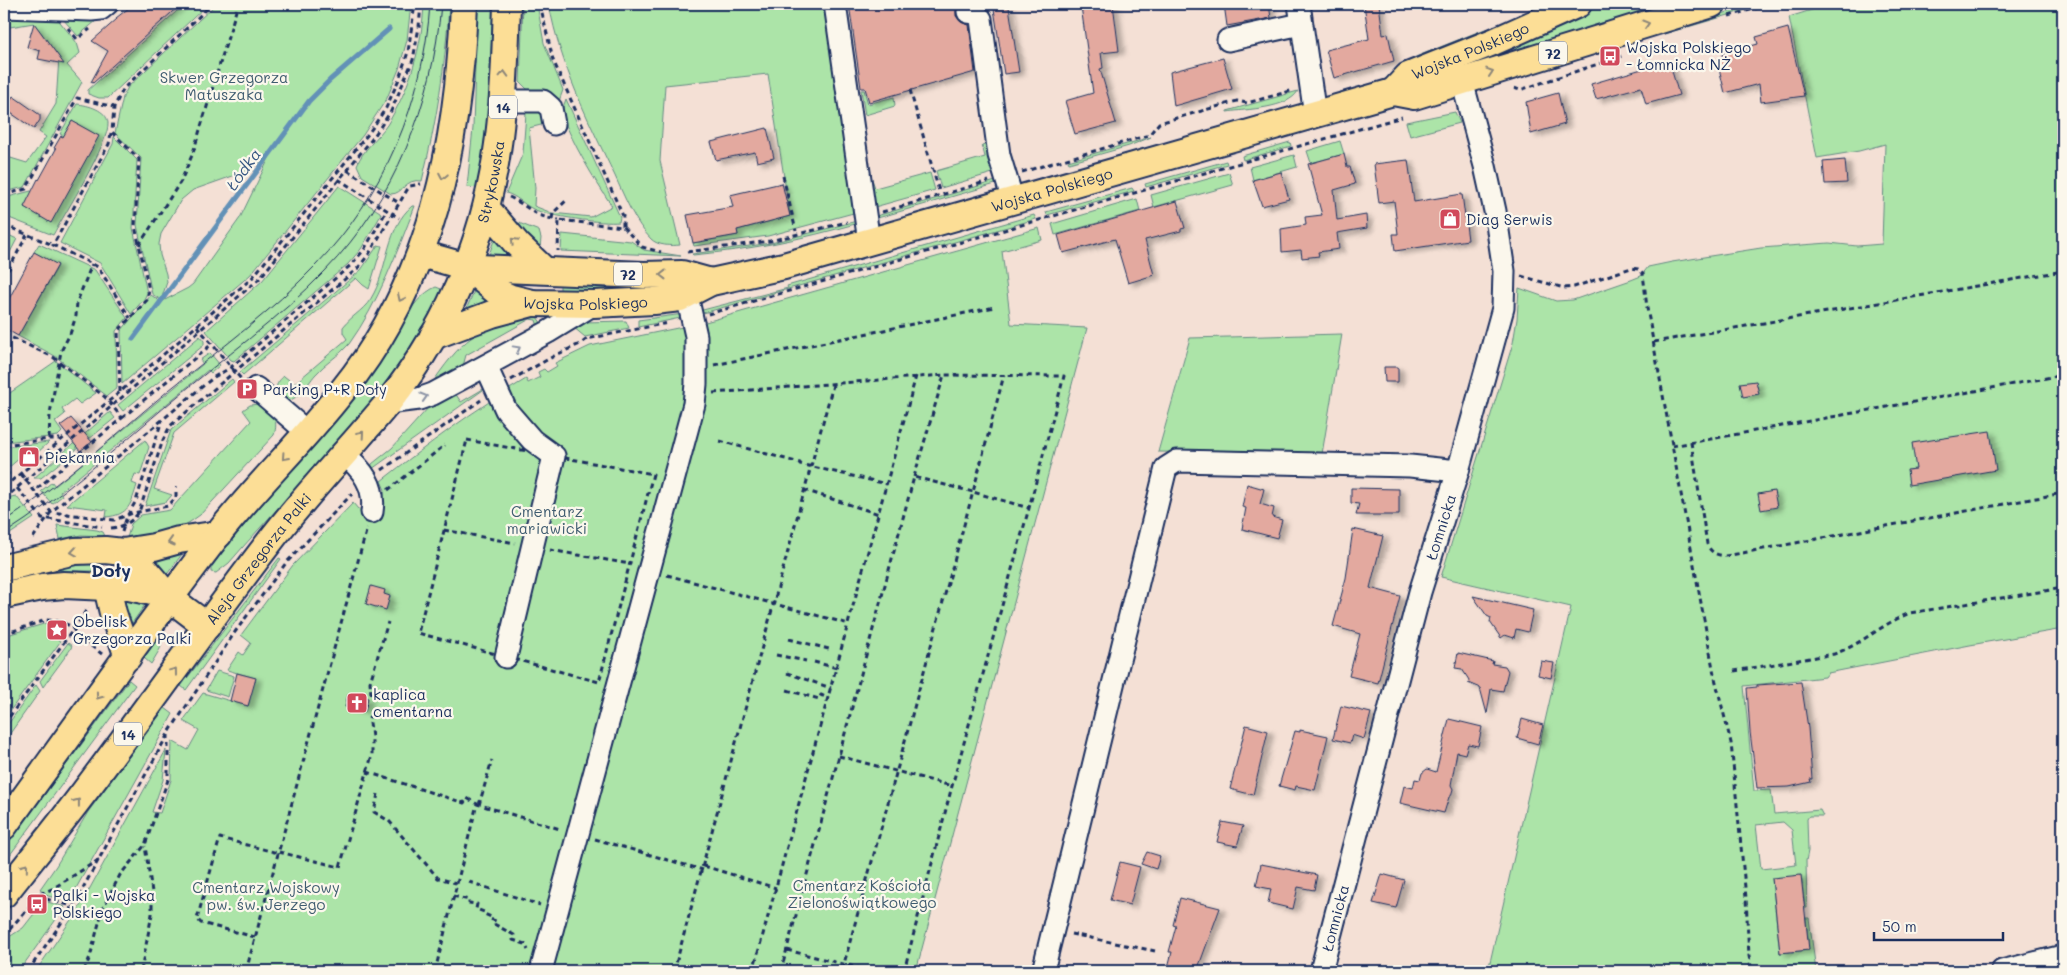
<svg xmlns="http://www.w3.org/2000/svg" width="2067" height="975" font-family="Mali,sans-serif">
  <defs>
    <filter id="shadow"><feDropShadow dx="5.5" dy="3" stdDeviation="2.5" flood-color="#0004"/></filter>
  </defs>
  <rect width="100%" height="100%" fill="#f4e0d5"/>
  <filter id="ink" filterUnits="userSpaceOnUse"><feTurbulence type="fractalNoise" baseFrequency=".02" numOctaves="2"/><feDisplacementMap in="SourceGraphic" scale="10" xChannelSelector="R" yChannelSelector="G"/><feConvolveMatrix kernelMatrix="1 2 1 2 8 2 1 2 1" color-interpolation-filters="sRGB"/></filter>
  <g filter="url(#ink)">
    <path fill="#ace4a8" stroke="#648a83" fill-rule="evenodd" d="M185,4H208L108,98H99L88,94V90Z
      M216,4H411L407,40L399,69L387,98L363,135L250,275L122,384L121,331L151,295L161,302L188,288L193,284L240,218L271,154L247,171L193,190L181,200L161,234L159,244L160,255L166,274L167,282L161,300L152,294L137,225L141,158L115,133L123,97L128,87Z
      M424,4H449C446,64 436,123 422,181C404,178 404,194 391,194L362,176L357,165C362,151 378,138 387,125C410,88 422,47 424,4Z
      M477,4H493L489,103L478,188L467,187L473,128Z
      M523,4H537L544,43L563,90L558,104L537,90L527,89L520,82Z
      M549,4H828L857,212L768,236L694,246L693,243L738,235L737,230L790,216L768,74L665,85L660,161L680,245C671,246 658,246 651,239C635,223 624,196 615,176C588,120 560,65 549,4Z
      M1606,4H1674L1516,54L1511,43Z
      M1756,4H1766L1664,34L1666,30Z
      M1831,4H2063V629L1970,645L1828,673L1825,677L1744,686L1754,791L1771,790L1774,814L1820,810L1823,816H1809L1807,819L1808,851L1806,861L1807,908H1805L1801,876L1772,879L1780,953L1809,950L1806,918H1809L1816,971H1488L1571,607L1441,577L1513,343L1517,319L1519,288L1556,301L1573,300L1631,280L1641,276L1648,267L1672,262L1761,248L1829,243L1857,246L1882,244L1885,144L1859,151L1817,158L1789,17ZM1783,822L1792,830L1796,865L1761,869L1756,825Z
      M27,17H56L77,43L80,53L67,65L82,82L25,187L4,192L6,176L4,175V156L27,163L46,137L39,132L56,104L59,57L34,23L4,28V20Z
      M62,18L94,20L96,21L78,36Z
      M1485,29L1488,31L1398,67L1418,56Z
      M861,90H864L868,104L894,97L895,106L865,115Z
      M1298,91C1288,109 1246,109 1227,112V111Z
      M566,99L620,217L619,222C604,224 547,216 533,209C523,204 517,196 506,193L523,153L526,113L528,109H541L544,122L541,125L529,128L535,188L534,206L552,213L591,217L612,206C592,176 574,146 561,113Z
      M77,104C88,105 107,110 108,123C110,141 64,215 53,235L4,216V198L31,191L33,192L24,207L51,222L98,136L72,121L64,136L60,134Z
      M1455,112L1460,123L1410,136L1406,122Z
      M114,137L137,160L133,228L147,293L144,299L131,314L100,263L60,243L113,144Z
      M1151,137L1129,146L1069,163L1068,161Z
      M1340,141L1344,154L1311,163L1307,151Z
      M1290,142L1291,146L1243,160L1242,156Z
      M985,144L988,145L996,172L941,188L936,171L985,157L982,145Z
      M1294,155L1297,167L1253,180L1250,167Z
      M1226,161L1227,164L1146,187L1145,184Z
      M930,173L935,190L871,208V176L875,188Z
      M1229,173L1233,185L1154,207L1151,195Z
      M999,180V183L874,219L873,217Z
      M339,186L380,212L381,215L361,249L348,264L234,361L231,360L206,331L262,281Z
      M1132,188L1134,191L1047,215L1046,212Z
      M1137,199L1140,211L1055,235L1052,224Z
      M412,206H415C397,252 378,304 349,344C339,356 325,363 315,375C308,383 294,408 281,398C272,390 277,382 284,376L294,384L347,339L343,333V327C353,314 366,310 374,293C388,266 387,227 412,206Z
      M1034,215L1036,219L696,315L695,312L788,288L787,286Z
      M509,219L539,231L541,238L540,248Z
      M857,221L855,224C802,239 749,250 693,255L692,254L771,243Z
      M1039,228L1042,240L1002,251L1011,324L1087,328L916,971H36L79,908L166,750L163,780L152,812L160,813L171,780L172,741L188,750L199,730L183,721L203,693L248,706L255,678L227,670L239,652L243,655L251,643L241,635L293,565L353,503L358,509L379,512L385,490L381,481C427,445 475,409 526,379L528,383L540,377L538,372L544,369L547,372L557,366L555,363L590,346L702,323Z
      M4,233L17,239L4,264Z
      M496,234L521,257L490,258L489,255Z
      M562,234L631,241L644,250L681,256L561,251Z
      M39,244L95,270L127,318L116,331L117,388L107,396L55,356L18,336L58,266L34,252Z
      M378,245L382,246L369,289L363,285L356,278L243,375L240,372L361,270Z
      M560,280L679,287L560,292Z
      M436,287L441,289L440,294C390,397 303,477 229,563L216,573L211,572V567C263,497 328,437 378,365C394,342 409,298 436,287Z
      M475,289L497,299L465,312Z
      M684,314L685,317L638,327V320Z
      M537,317L544,327H538L536,320L530,319L466,355L462,370L428,389C462,340 475,324 537,317Z
      M626,321L629,328L585,337L573,327L584,322Z
      M1342,334L1322,454L1158,452L1190,338Z
      M200,336L204,341V345L123,411L118,405Z
      M210,353L220,365L211,373L208,370L60,492L62,496L52,504L41,491L52,482L55,486L203,364L200,360Z
      M56,361L96,393L80,404L75,399L62,409L65,414L55,422L62,432L58,436L4,442V397Z
      M232,379L234,382L174,433L154,489L172,495L166,502L145,506L171,430Z
      M490,385L372,469L370,468L372,464L392,448L429,407L443,395L455,393L461,402Z
      M258,404C273,411 279,420 274,435L200,515L190,522L179,528L139,539L127,538L131,524L141,515L170,510L251,421L243,410L250,405Z
      M110,412L115,418L41,478H34Z
      M145,440L149,447L140,475L135,474L132,483L137,485C131,504 129,515 106,517L107,510L67,505Z
      M49,442L35,455L29,450L7,469L10,474L6,476L4,475V447Z
      M16,496L34,518L4,538V503L11,497Z
      M57,525L97,530L103,532L105,536L81,535L60,539Z
      M188,546L165,577L146,555Z
      M279,558L281,559L186,690L181,686Z
      M97,560L94,571H64L29,575Z
      M114,593L147,602L130,626Z
      M47,623L60,642L4,719V636Z
      M158,638L162,640L160,649L151,664L144,658Z
      M68,643L72,646L70,650L43,687L40,681Z
      M217,671L234,676L228,697L206,690Z
      M129,680L135,685L4,863V849Z
      M36,685L40,691L4,742V730Z
      M165,708L173,714L69,901L48,896L40,889L56,866L88,812Z
      M44,901L65,907L19,971H9L6,939L23,928Z"/>
    <g fill="none" stroke-linecap="round" stroke-linejoin="round">
      <path stroke="#6291b7" stroke-width="5" d="M133,339L309,101L330,80L389,29"/>
    </g>
    <path fill="#e3a99f" stroke="#1b2f5e" filter="url(#shadow)" d="M134,4H181L93,83L91,82L108,51L92,41L117,19L116,18Z
      M849,4H959L956,10V16L961,22L969,25L975,72L869,102L865,88H861Z
      M1089,4H1113L1119,51L1101,53L1103,68L1100,69L1116,123L1075,134L1065,101L1093,93L1081,6Z
      M1224,4H1269L1271,18L1227,26Z
      M1364,4H1379L1383,35L1388,34L1394,61L1334,78L1326,50L1369,39Z
      M1009,7L1019,72L1004,74L994,9Z
      M34,23L59,57L64,64L38,59L40,51L27,47Z
      M1788,28L1804,96L1761,102L1759,84L1725,93L1717,60L1723,59L1722,54L1758,44L1756,37Z
      M1223,58L1232,89L1174,106L1170,72Z
      M1669,61L1679,95L1646,104L1641,87L1596,99L1591,84Z
      M1558,93L1565,124L1531,134L1526,102Z
      M13,96L40,115V120L34,129L5,109Z
      M72,121L99,136L51,223L24,207L38,179L39,180L56,149L54,148L61,136L63,137Z
      M767,128L774,158L757,162L755,152L716,160L711,142Z
      M1344,154L1347,167H1350L1355,184L1334,190L1337,220L1366,215L1367,228L1337,233L1339,249L1318,252L1319,256L1302,258L1301,250L1282,252L1281,229L1306,225L1305,217L1322,215L1308,164Z
      M1408,160L1414,202L1462,194L1468,240L1395,251L1393,234H1398L1394,201L1379,203L1374,164Z
      M1845,160L1847,183L1825,184L1823,162Z
      M1281,172L1289,199L1262,206L1253,180Z
      M782,183L790,216L737,230L738,235L693,243L687,215L733,207L730,195Z
      M1177,201L1185,228L1181,229V231L1145,240L1154,275L1128,283L1115,239L1063,253L1058,235Z
      M34,252L58,265L18,336L4,328V308Z
      M1384,367H1398V382H1385Z
      M1756,381L1759,394L1743,397L1740,383Z
      M71,418L92,442L80,451L60,426Z
      M1990,431L1996,470L1909,485L1907,470L1916,469L1912,443Z
      M1247,484L1264,489L1260,504L1274,508L1272,517L1282,520L1277,538L1242,529L1246,508L1242,507Z
      M1351,488L1399,489V515H1356L1359,504L1351,503Z
      M1774,491L1777,507L1761,510L1758,494Z
      M1353,529L1383,536L1370,588L1400,596L1378,683L1349,676L1360,634L1333,626L1346,578Z
      M371,586L385,590L384,594L390,596L386,610L366,604Z
      M1473,596L1533,610L1528,632L1516,629L1514,638L1505,635L1501,638L1490,622L1491,618L1487,616Z
      M1458,653L1493,661L1492,664L1505,666L1508,671L1503,691L1491,689L1487,714L1480,688L1468,683L1469,680L1462,669L1455,668Z
      M1541,661L1554,663L1551,678L1538,675Z
      M237,673L256,678L248,706L230,701Z
      M1801,682L1808,728L1812,779H1810L1811,782L1789,787L1757,788L1750,732L1747,688L1757,687V685Z
      M348,694L368,698L365,711L345,707Z
      M1341,706L1371,713L1364,739L1352,735L1350,743L1333,739Z
      M1449,719L1482,727L1478,746L1468,744L1465,754L1457,752L1451,785L1453,789L1451,796L1449,797L1444,813L1400,803L1404,786L1413,788L1415,779L1420,780L1422,773L1427,769L1436,772Z
      M1522,719L1543,725L1538,744L1517,738Z
      M1246,725L1268,731L1253,795L1230,789Z
      M1300,730L1328,736L1315,790L1296,786L1295,790L1279,786L1295,731L1300,732Z
      M1222,822L1243,826L1237,846L1217,842Z
      M1147,852L1160,856L1156,869L1141,864Z
      M1120,862L1140,867L1130,905L1110,900Z
      M1261,864L1317,875L1314,890L1298,887L1293,909L1268,903L1271,889L1256,886Z
      M1382,874L1404,880L1396,908L1373,903Z
      M1801,875L1809,950L1780,953L1772,878Z
      M1180,898L1220,908L1197,971H1167L1172,952H1169L1176,926L1173,925Z"/>
    <g fill="none" stroke-linecap="round" stroke-linejoin="round">
      <g stroke="#1b2f5e" stroke-width="25">
        <g id="minor">
          <path d="M835,4L869,242"/>
          <path d="M1299,4L1315,115"/>
          <path d="M4,7L91,10L101,9L107,4"/>
          <path d="M968,12L976,13L981,19L999,155L1013,201"/>
          <path d="M1228,40L1301,24"/>
          <path d="M503,101H543L551,108L554,124"/>
          <path d="M486,366L506,410L532,440L554,456L506,657"/>
          <path d="M256,388L307,432"/>
          <path d="M387,403L419,399L433,394L548,332L594,304"/>
          <path d="M343,453C362,469 376,486 372,512"/>
          <path d="M541,971L694,404L696,384V336L687,296"/>
          <path d="M1043,971L1166,468L1177,461L1410,466L1458,471"/>
          <path id="s1" d="M1321,971L1420,592L1458,471L1503,308L1504,271L1495,211L1485,166L1462,81"/>
          <path d="M2002,971L2063,956"/>
        </g>
      </g>
      <g stroke="#1b2f5e" stroke-width="30">
        <g id="major">
          <path id="s2" d="M1393,92L1408,76L1493,42L1578,4"/>
          <path d="M487,209L517,244L544,270"/>
          <path d="M421,254L467,267L478,268L644,275L682,274L711,282"/>
          <path id="s3" d="M467,267L496,291L511,298L532,303L594,304L654,301L680,298L711,282L784,266L1393,92L1414,96L1712,4"/>
          <path d="M433,336L492,314L532,303"/>
          <path d="M123,552C142,562 152,580 167,595C179,606 194,616 207,626"/>
          <path d="M4,568L75,551L105,550L123,552L154,547L179,540L219,534"/>
          <path d="M107,587L113,613L128,657"/>
          <path d="M4,595L42,587L64,585L107,587L115,584L157,593L171,598"/>
          <path d="M4,826C75,728 145,629 219,533C258,484 304,440 343,390C432,280 459,142 464,4"/>
          <path id="s4" d="M4,894C30,861 57,828 82,795C146,711 206,624 271,540C307,493 349,450 387,404C420,363 447,317 466,268C502,179 504,98 507,4"/>
        </g>
      </g>
      <path stroke="#1b2f5e" stroke-width="3" stroke-dasharray="5 4" stroke-linecap="butt" d="M540,4L553,60L623,216V227L559,220L558,251
        M1729,16L1772,4
        M68,28L77,39L90,29
        M1514,88L1520,90L1622,56
        M910,90L939,191
        M111,133L109,144L53,245L98,267L130,318
        M347,170L399,203
        M1022,172L1149,135L1159,123L1237,101L1247,103L1294,90
        M783,176L796,231
        M338,179L399,218
        M4,195L26,189L77,98L114,107
        M509,197C529,206 533,217 559,220
        M882,212L989,181
        M552,219L553,213L568,199
        M4,225L53,245
        M623,227L642,247L661,252
        M139,245L181,181L193,153L238,4
        M687,252L770,241L847,222
        M1521,276L1564,288L1574,287L1631,268L1638,269L1643,273L1647,308L1714,674L1731,743L1746,898L1749,956L1752,971
        M4,278L27,235
        M708,314L1402,117
        M197,326L241,379
        M4,334L53,357L105,397L122,418L34,491
        M1654,342L2063,271
        M714,365L995,307
        M511,380L554,356L582,343L587,339L668,323
        M120,392L118,331L147,300L149,290L135,226L139,159L112,132L114,107L124,88L212,4
        M713,393L944,375
        M122,418L212,344
        M49,439L50,414L61,351L70,334L76,316L77,302L92,264
        M467,440L653,474L599,682L418,633Z
        M720,441L800,463V464L887,484
        M1691,442L1707,544C1711,553 1716,555 1726,556L2063,493
        M4,445L49,439H60
        M1672,446L2063,375
        M382,470L481,400
        M21,474L51,512L114,520L133,513L168,506L176,497V487
        M914,477L944,375L1064,376L1029,508
        M4,478L10,482
        M4,487L120,392L252,278L368,134L386,108L399,79L408,52L415,4
        M17,488L42,518L102,527
        M388,490L445,445
        M804,490L879,514
        M4,499L259,279L372,139L391,111L413,60L419,27L421,4
        M111,528C123,527 132,522 139,512L163,440L170,426L358,268L369,254L407,190L410,186L421,184
        M444,530L515,543
        M122,532L127,516L136,501L162,420
        M33,538L51,512L214,377L230,368L351,265L364,250L387,210
        M550,550L630,564
        M667,575L849,624
        M4,634L46,620L57,621L71,626L78,636L102,654
        M789,639L829,649
        M776,655L806,661
        M814,662L837,668
        M1734,671L1834,654C1861,645 1883,623 1910,613L2063,588
        M787,673L831,688
        M787,690L819,699L821,695L828,698
        M371,694L370,682L388,622
        M4,724L81,619L88,607
        M839,756L952,786
        M367,772L464,803L467,798L477,804
        M378,794L374,812L389,821L438,878L456,883
        M479,805L492,760
        M595,839L703,870
        M279,852L340,867L372,755V737L369,716
        M704,866L776,888
        M469,882L540,905
        M40,894L52,889L100,859
        M453,896L469,900V903L477,904L476,909L484,912V914L491,917L490,919L496,921L494,924L514,935L513,940L525,944L528,950
        M1071,934L1155,951
        M4,936L40,894L46,899L73,906
        M255,937L201,923L197,919L220,838L278,853
        M787,950L871,971
        M4,951L6,971
        M28,971L73,906L168,734L235,632L286,563L352,494
        M84,971L90,957L103,908L120,875L145,845L156,813L168,780V735
        M141,971L152,914V892L145,846
        M246,971L367,528
        M435,971L477,804L560,829
        M674,971L833,385
        M753,971L916,376
        M781,971L914,477L973,492L842,971
        M904,971L952,786L1029,508L973,492L1004,375"/>
      <use href="#minor" stroke="#fbf7ec" stroke-width="21"/>
      <use href="#major" stroke="#fcde96" stroke-width="26"/>
      <path stroke="#1b2f5e" stroke-width="1" d="M4,522C63,483 115,435 169,390C219,350 272,311 316,265C384,195 424,101 430,4
        M4,534C64,496 118,446 172,401C223,358 279,319 325,271C395,199 433,104 441,4"/>
    </g>
    <defs><path id="oneway-chevron" d="M-2-3.5L2.5 0L-2 3.5" fill="none" stroke-width="1.6" stroke-linecap="round" stroke-linejoin="round" transform="scale(1.25)"/></defs>
    <g stroke="#8c867a">
      <use href="#oneway-chevron" transform="translate(1646 24) rotate(-17)"/>
      <use href="#oneway-chevron" transform="translate(1490 72) rotate(-18)"/>
      <use href="#oneway-chevron" transform="translate(504 74) rotate(-88)"/>
      <use href="#oneway-chevron" transform="translate(443 176) rotate(101)"/>
      <use href="#oneway-chevron" transform="translate(514 241) rotate(-135)"/>
      <use href="#oneway-chevron" transform="translate(663 275) rotate(180)"/>
      <use href="#oneway-chevron" transform="translate(401 298) rotate(116)"/>
      <use href="#oneway-chevron" transform="translate(361 434) rotate(-49)"/>
      <use href="#oneway-chevron" transform="translate(285 457) rotate(132)"/>
      <use href="#oneway-chevron" transform="translate(171 542) rotate(163)"/>
      <use href="#oneway-chevron" transform="translate(74 552) rotate(172)"/>
      <use href="#oneway-chevron" transform="translate(174 671) rotate(-53)"/>
      <use href="#oneway-chevron" transform="translate(99 696) rotate(126)"/>
      <use href="#oneway-chevron" transform="translate(77 802) rotate(-52)"/>
      <use href="#oneway-chevron" transform="translate(25 867) rotate(-51)"/>
    </g>
    <g stroke="#8b93a5">
      <use href="#oneway-chevron" transform="translate(517 349) rotate(-29)"/>
      <use href="#oneway-chevron" transform="translate(424 397) rotate(-17)"/>
    </g>
  </g>
  <defs>
    <g id="bus-square" transform="scale(1.125)"><rect x="-9" y="-9" width="18" height="18" rx="4" fill="#d1495b" stroke="#fbf7ec"/><path d="M-5-6H5V4H4V6H2V4H-2V6H-4V4H-5ZM-3.5-4V0h7V-4ZM-3.5 1.2v1.5H-2V1.2ZM2 1.2v1.5H3.5V1.2Z" fill="#fff"/></g>
    <g id="shop-square" transform="scale(1.125)"><rect x="-9" y="-9" width="18" height="18" rx="4" fill="#d1495b" stroke="#fbf7ec"/><path d="M-5-2.5h2.3a2.7 3.5 0 0 1 5.4 0H5L5.5 6h-11ZM-1.5-2.5h3a1.5 2.3 0 0 0-3 0Z" fill="#fff"/></g>
    <g id="parking-square" transform="scale(1.125)"><rect x="-9" y="-9" width="18" height="18" rx="4" fill="#d1495b" stroke="#fbf7ec"/><path d="M-3.5-5.5H1a3.5 3.5 0 0 1 0 7H-1V5.5H-3.5ZM-1-3.4V-.6H.8a1.4 1.4 0 0 0 0-2.8Z" fill="#fff"/></g>
    <g id="sight-square" transform="scale(1.125)"><rect x="-9" y="-9" width="18" height="18" rx="4" fill="#d1495b" stroke="#fbf7ec"/><path d="M0-6L1.8-2.2L6-1.7L2.9 1.2L3.7 5.4L0 3.3L-3.7 5.4L-2.9 1.2L-6-1.7L-1.8-2.2Z" fill="#fff"/></g>
    <g id="church-square" transform="scale(1.125)"><rect x="-9" y="-9" width="18" height="18" rx="4" fill="#d1495b" stroke="#fbf7ec"/><path d="M-1.2-6h2.4v3.5h3.3v2.4h-3.3V6h-2.4V-.1h-3.3v-2.4h3.3Z" fill="#fff"/></g>
  </defs>
  <g fill-rule="evenodd">
    <use href="#bus-square" x="1610" y="56"/>
    <use href="#shop-square" x="1450" y="219"/>
    <use href="#parking-square" x="247" y="389"/>
    <use href="#shop-square" x="29" y="457"/>
    <use href="#sight-square" x="57" y="630"/>
    <use href="#church-square" x="357" y="703"/>
    <use href="#bus-square" x="37" y="904"/>
  </g>
  <g text-anchor="middle" dominant-baseline="central" stroke-width="4.5" stroke-linejoin="round" paint-order="stroke">
    <g fill="#fbf7ec" stroke="#5e6b89" stroke-width="1">
      <rect x="1539" y="41.5" width="28" height="23" rx="4"/>
      <rect x="489" y="95.5" width="28" height="23" rx="4"/>
      <rect x="614" y="262.5" width="28" height="23" rx="4"/>
      <rect x="114" y="722.5" width="28" height="23" rx="4"/>
    </g>
    <g font-size="14" font-weight="bold" fill="#1b2f5e">
      <text x="1553" y="53">72</text>
      <text x="503" y="107">14</text>
      <text x="628" y="274">72</text>
      <text x="128" y="734">14</text>
    </g>
    <g font-size="15" fill="#1b2f5e" stroke="#fbf7ec" text-anchor="start">
      <text x="1626" y="47">Wojska Polskiego<tspan x="1626" dy="17">- Łomnicka NŻ</tspan></text>
      <text x="1466" y="219">Diag Serwis</text>
      <text x="263" y="389">Parking P+R Doły</text>
      <text x="45" y="457">Piekarnia</text>
      <text x="73" y="621">Obelisk<tspan x="73" dy="17">Grzegorza Palki</tspan></text>
      <text x="373" y="694">kaplica<tspan x="373" dy="17">cmentarna</tspan></text>
      <text x="53" y="895">Palki - Wojska<tspan x="53" dy="17">Polskiego</tspan></text>
    </g>
    <g font-size="15" fill="#1b2f5e" stroke="#fbf7ec">
      <text stroke="none"><textPath href="#s2" startOffset="89">Wojska Polskiego</textPath></text>
      <text stroke="none"><textPath href="#s4" startOffset="870">Strykowska</textPath></text>
      <text stroke="none"><textPath href="#s3" startOffset="612">Wojska Polskiego</textPath></text>
      <text stroke="none"><textPath href="#s3" startOffset="129">Wojska Polskiego</textPath></text>
      <text stroke="none"><textPath href="#s1" startOffset="460">Łomnicka</textPath></text>
      <text stroke="none"><textPath href="#s4" startOffset="421">Aleja Grzegorza Palki</textPath></text>
      <text stroke="none"><textPath href="#s1" startOffset="55">Łomnicka</textPath></text>
    </g>
    <g font-size="15" fill="#3f5c70" stroke="#fbf7ec">
      <text x="224" y="77">Skwer Grzegorza<tspan x="224" dy="17">Matuszaka</tspan></text>
      <text x="547" y="511">Cmentarz<tspan x="547" dy="17">mariawicki</tspan></text>
      <text x="862" y="885">Cmentarz Kościoła<tspan x="862" dy="17">Zielonoświątkowego</tspan></text>
      <text x="266" y="887">Cmentarz Wojskowy<tspan x="266" dy="17">pw. św. Jerzego</tspan></text>
    </g>
    <g font-size="16" font-style="italic" fill="#385883" stroke="#fbf7ec">
      <text transform="translate(243 169) rotate(-54)">Łódka</text>
    </g>
    <g font-size="18" font-weight="bold" fill="#1b2f5e" stroke="#fbf7ec">
      <text x="111" y="570">Doły</text>
    </g>
  </g>
  <rect width="2067" height="975" fill="none" stroke="#fbf7ec" stroke-width="20"/>
  <rect x="10" y="10" width="2047" height="955" fill="none" stroke="#1b2f5e" stroke-width="2" filter="url(#ink)"/>
  <path d="M1874 932v8h129v-8" fill="none" stroke="#1b2f5e" stroke-width="2.5"/>
  <text x="1882" y="932" font-size="15" fill="#1b2f5e" stroke="#fbf7ec" stroke-width="4" paint-order="stroke">50 m</text>
</svg>
